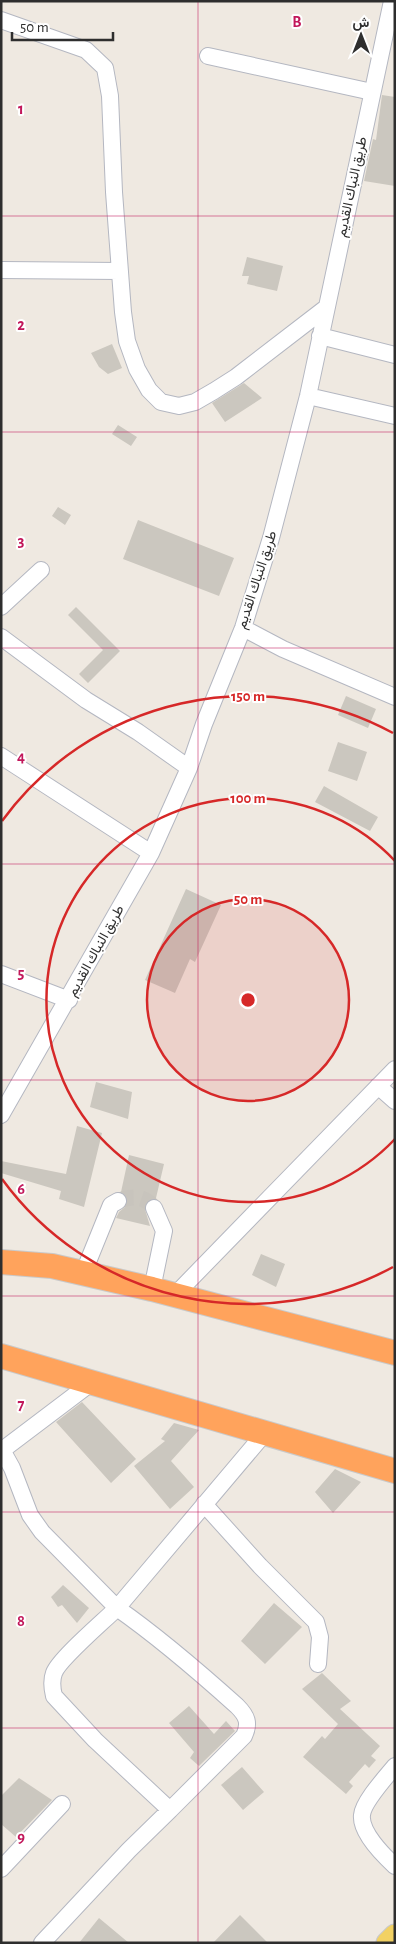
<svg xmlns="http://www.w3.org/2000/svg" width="396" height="1944" font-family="'Alegreya Sans',Vazirmatn,sans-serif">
  <rect width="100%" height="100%" fill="#efe9e1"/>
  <path fill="#cbc7bf" d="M382,95L395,97V186L364,181L373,139L376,140Z
    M247,257L283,266L277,291L247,284L249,276H242Z
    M112,344L122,368L108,374L99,367L91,353Z
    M244,383L262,398L225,422L212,403Z
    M118,425L137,437L131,446L112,434Z
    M58,507L71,515L65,525L52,516Z
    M138,520L234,558L219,596L123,559Z
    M76,607L120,651L88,683L79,674L103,650L68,615Z
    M346,696L376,709L368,728L338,715Z
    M338,742L367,752L357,781L328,771Z
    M324,786L378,817L370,831L315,802Z
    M186,889L221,905L195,962L190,959L175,993L145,980Z
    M96,1082L132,1092L128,1119L90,1107Z
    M77,1126L102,1133L84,1207L59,1199L61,1191L1,1173V1161L66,1174Z
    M129,1155L164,1164L156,1198L150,1199L144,1206L150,1226L116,1218L119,1212L126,1206L128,1202L126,1196L121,1192Z
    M261,1254L285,1264L276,1287L252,1275Z
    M82,1402L136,1459L111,1483L56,1422Z
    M174,1423L199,1430L171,1461L194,1487L170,1509L134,1466L165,1441L161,1439Z
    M335,1469L361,1482L333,1513L315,1492Z
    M63,1585L89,1608L77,1623L62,1605L58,1607L51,1597Z
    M274,1603L302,1627L265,1664L241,1641Z
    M322,1673L351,1701L340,1709L380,1746L371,1756L376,1760L369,1768L365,1764L349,1782L353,1786L346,1794L303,1757L322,1736L325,1739L338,1724L302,1689Z
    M189,1706L214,1734L226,1721L235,1731L199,1766L190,1758L194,1752L169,1723Z
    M242,1767L264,1792L243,1810L221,1785Z
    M19,1778L52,1800L16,1837L1,1824V1796Z
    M240,1915L268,1943H213Z
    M99,1918L129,1943H79Z"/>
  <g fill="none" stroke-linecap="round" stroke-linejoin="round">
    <path stroke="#c8c4bd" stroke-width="16" stroke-dasharray="16 8" stroke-linecap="butt" d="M118,1201C132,1196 144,1195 154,1208"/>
    <g stroke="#b4b7c1" stroke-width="18">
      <path id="minor" d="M1,20L86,50L105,68L110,96L114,192L123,312L127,341L137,369L149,390L161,402L179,406L195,402L214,391L236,377L327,307
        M208,56L372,92
        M1,270L120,271
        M320,336L395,355
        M308,396L395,416
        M1,607L41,570
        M243,628L283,649L395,697
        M1,637L86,700L138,732L189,768
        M1,756L151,853
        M1,974L69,1000
        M378,1086L395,1101
        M1,1115L151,853L189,768L204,724L243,628L271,538L308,396L392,1
        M83,1274L111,1205L118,1201
        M152,1289L164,1231L154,1208
        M174,1296L395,1069
        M2,1450L12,1468L30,1515L42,1532L117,1608C104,1621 59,1659 54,1673C51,1681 52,1688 54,1696L95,1740L170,1810L244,1736C250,1723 247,1716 237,1706C198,1671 160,1638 117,1608L264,1434
        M1,1451L91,1383
        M204,1504L260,1566L316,1622L320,1637L318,1664
        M395,1766C386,1777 363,1802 362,1815C360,1832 383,1855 395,1866
        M1,1869L62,1804
        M42,1943L129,1850L170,1810"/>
    </g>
    <g stroke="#c9c9c9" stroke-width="23">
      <path id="major" d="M387,1943L395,1935"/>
    </g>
    <g stroke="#c9c9c9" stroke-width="26">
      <path id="highway" d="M1,1262L52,1266L152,1289L395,1353
        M1,1356L395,1471"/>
    </g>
    <use href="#minor" stroke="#fff" stroke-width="16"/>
    <use href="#major" stroke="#f2d163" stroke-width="21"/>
    <use href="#highway" stroke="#ffa35c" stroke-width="24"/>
  </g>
  <path fill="none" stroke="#c2185b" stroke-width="1" stroke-opacity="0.55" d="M198,1V1943M1,216H395M1,432H395M1,648H395M1,864H395M1,1080H395M1,1296H395M1,1512H395M1,1728H395"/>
  <circle cx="248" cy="1000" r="101" fill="#d62828" fill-opacity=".12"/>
  <g fill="none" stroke="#d62828" stroke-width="2.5">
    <circle cx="248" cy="1000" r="101"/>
    <path d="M395 1139A202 202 0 1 1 395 861"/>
    <path d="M393 1267A304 304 0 0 1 2 1179M2 821A304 304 0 0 1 393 733"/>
  </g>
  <g text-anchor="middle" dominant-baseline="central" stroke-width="4" stroke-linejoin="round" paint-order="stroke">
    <g font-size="14" fill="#2e2e2e" stroke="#fff">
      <text transform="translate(352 187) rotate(-78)">طريق النباك القديم</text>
      <text transform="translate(257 580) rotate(-72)">طريق النباك القديم</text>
      <text transform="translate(96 951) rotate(-61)">طريق النباك القديم</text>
    </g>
  </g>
  <g font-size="16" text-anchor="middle" font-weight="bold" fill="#c2185b" stroke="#fff" stroke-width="4" stroke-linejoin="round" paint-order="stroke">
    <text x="297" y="27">B</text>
    <text x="21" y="114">1</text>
    <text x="21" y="330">2</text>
    <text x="21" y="546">3</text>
    <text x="21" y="762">4</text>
    <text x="21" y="978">5</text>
    <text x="21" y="1194">6</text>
    <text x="21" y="1410">7</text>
    <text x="21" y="1626">8</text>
    <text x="21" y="1842">9</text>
  </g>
  <circle cx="248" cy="1000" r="8" fill="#d62828" stroke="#fff" stroke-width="2.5"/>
  <g font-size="15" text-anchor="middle" font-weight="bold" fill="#d62828" stroke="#fff" stroke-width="4" stroke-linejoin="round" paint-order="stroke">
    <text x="248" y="701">150 m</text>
    <text x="248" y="803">100 m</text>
    <text x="248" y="904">50 m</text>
  </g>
  <rect width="396" height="1944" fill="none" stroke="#2e2e2e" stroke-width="5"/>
  <g transform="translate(361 35)" stroke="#ffffff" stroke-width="4" paint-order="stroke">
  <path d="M0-4L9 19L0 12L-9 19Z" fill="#2e2e2e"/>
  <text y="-8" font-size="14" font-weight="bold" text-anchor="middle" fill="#2e2e2e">ش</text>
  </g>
  <path d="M12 32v8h101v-8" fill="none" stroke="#2e2e2e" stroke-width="2.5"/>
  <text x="20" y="32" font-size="15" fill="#2e2e2e" stroke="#ffffff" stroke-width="4" paint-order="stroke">50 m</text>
</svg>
